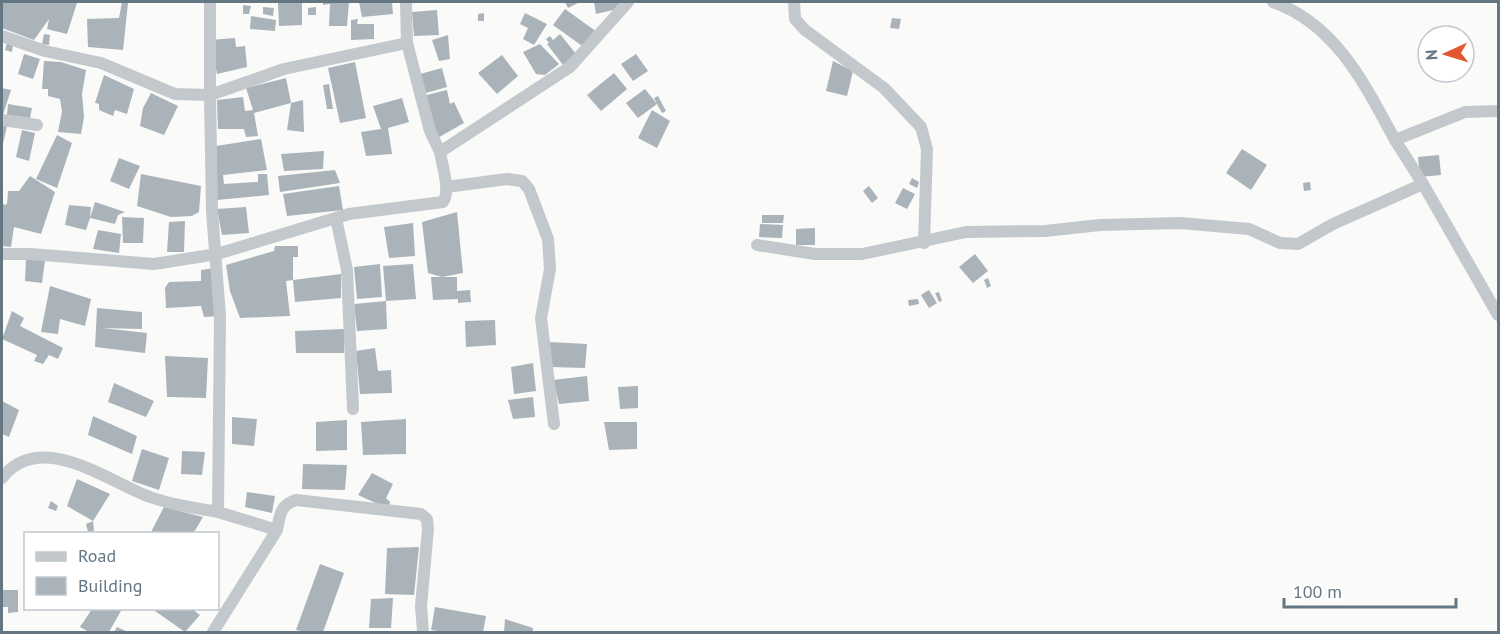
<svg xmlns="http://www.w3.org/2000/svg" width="1500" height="634" font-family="'PT Sans',sans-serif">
  <rect width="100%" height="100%" fill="#fafaf8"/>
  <path fill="#aab3b9" d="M2,2H73L77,3L67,34L47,29L49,19L34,40L2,28Z
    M122,2L128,3L123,50L88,47L87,19L119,18Z
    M302,2V25L279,26L278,3Z
    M323,2H349L347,26H329L330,4L323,5Z
    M359,2H392L393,14L362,17Z
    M565,2H580L568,8Z
    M594,2H623L613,10L596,14Z
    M243,5L251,6L249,14H243Z
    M263,7L274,8L273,16L263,14Z
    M316,7V15H308V8Z
    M565,9L597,32L585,48L553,25Z
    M437,10L439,35L414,36L412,12Z
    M484,13V21H478V14Z
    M525,13L547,24L534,45L523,39L528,28L520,24Z
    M251,16L276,20L275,31L250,29Z
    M892,18L901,19L899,29L890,28Z
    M358,19L357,24H374V39L351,40V20Z
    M44,34L50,35L49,45L42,44Z
    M560,34L576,54L563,65L547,44L549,43L546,39L550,36L553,40Z
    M448,35L450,59L439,61L432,40Z
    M235,38L236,47L245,46L247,67L217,74L210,40Z
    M7,43L13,45L12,52L5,50Z
    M540,44L559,64L545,75L536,74L523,52Z
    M24,54L40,59L33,79L18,74Z
    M636,54L648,71L633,81L621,64Z
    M502,55L518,76L497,94L478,73Z
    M44,61L61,62L86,70L82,94L84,117L81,134L58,132L62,111L60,99L48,96V89H42Z
    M833,61L853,71L847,96L826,91Z
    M355,62L366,118L340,123L328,68Z
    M442,68L447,87L426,93L420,74Z
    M614,73L627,89L601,111L587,95Z
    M104,75L134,89L127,114L115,110L113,116L99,110V104L95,103Z
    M286,78L291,103L254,113L258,136L246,137L244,129H218L217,100L243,97L245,111L253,110L246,88Z
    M329,84L333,109H327L323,85Z
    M2,88L11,90L3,115L2,114Z
    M645,89L657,104L654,98L658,96L666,111L662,113L657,104L638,118L626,103Z
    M447,90L450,104L454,102L464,123L434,140L423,96Z
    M151,93L178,106L164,135L140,126L143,108Z
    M402,98L409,122L388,128L392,154L366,156L361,132L381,129L373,106Z
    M303,100L304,132L287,130L291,103Z
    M8,104L32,108L30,118L7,115Z
    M652,110L670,121L657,148L638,138Z
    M2,125L7,126L2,148Z
    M22,130L35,133L29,161L16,157Z
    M57,135L72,143L57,188L36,179Z
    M261,139L267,170L223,175L224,184L258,182V174H267L269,195L217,200L216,146Z
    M1242,149L1267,165L1251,190L1226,173Z
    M324,151L323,169L284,171L281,154Z
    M1439,155L1441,175L1420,177L1418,157Z
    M119,158L140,166L129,189L110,181Z
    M335,170L340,183L280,192L278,176Z
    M141,174L201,186L199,212L192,216L171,217L137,206Z
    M30,176L55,192L41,234L14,227L11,247L2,246V200L4,205L7,204L8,191H19Z
    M912,178L919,182L917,188L909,184Z
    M1310,182L1311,190L1304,191L1303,183Z
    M339,186L343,210L287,216L283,194Z
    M869,186L878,198L872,203L863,191Z
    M903,188L915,194L907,209L895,203Z
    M95,202L125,212L118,215L115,224L90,218L86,230L65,225L69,205L91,207L90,218Z
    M246,207L249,233L222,235L217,209Z
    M457,212L463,273L442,277H457V291L470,290L471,302L458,303V299L433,300L431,277H442L428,273L422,222Z
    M762,215H784L783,223H762Z
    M122,217L144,218L143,243H123Z
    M185,221L184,252H167L169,222Z
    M413,223L415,256L389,258L384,227Z
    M760,224L783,225L782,238L759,237Z
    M815,228V245H796V229Z
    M98,230L121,234L119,253L93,249Z
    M275,246H298V257H293V280L286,281L290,316L240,318L230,291L226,265L274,251Z
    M975,254L988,271L973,283L959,267Z
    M26,258L45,260L42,283L25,281Z
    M380,264L382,297L357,299L354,267Z
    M413,264L416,299L386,301L383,266Z
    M214,268L220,316L204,317L201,306L166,308L165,288L169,282L201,281V270Z
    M341,274V298L295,302L293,280Z
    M988,278L991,286L987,288L984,280Z
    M50,286L91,299L85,326L60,319L58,334L41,332Z
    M929,290L937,303L929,308L921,295Z
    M939,292L942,301L939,302L935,293Z
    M918,299L919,304L909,306L908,300Z
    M386,301L387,329L357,331L354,304Z
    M97,308L142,312V329L102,328L147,333L145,353L95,347Z
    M12,311L24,318L20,326L63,348L58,359L49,355L43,364L34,361L37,355L2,339Z
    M495,320L496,345L466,347L465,321Z
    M344,329V353H296L295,331Z
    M549,342L587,344L585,368L551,367Z
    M375,348L378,371L391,370L392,393L360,394L356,351Z
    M165,356L208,358L206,398L167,397Z
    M533,363L536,391L514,394L511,367Z
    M587,376L589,401L559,404L553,380Z
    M114,383L154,401L146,417L108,402Z
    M638,386V408L620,409L618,387Z
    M533,397L535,417L513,419L508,400Z
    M2,401L19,410L9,437L2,434Z
    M93,416L137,436L132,454L88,435Z
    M232,417L257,419L254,446L232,444Z
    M406,419V454L363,455L361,422Z
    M347,420V450L316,451V422Z
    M604,422H637V449L609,450Z
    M142,449L169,458L159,490L132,481Z
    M182,451L205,452L202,475L181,474Z
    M303,464L347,465L345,490L302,489Z
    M372,473L393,484L386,498L390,502L389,509L358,495Z
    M77,479L110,494L93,521L67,506Z
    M247,492L275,496L272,513L245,507Z
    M51,501L58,506L56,511L48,508Z
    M164,507L203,517L193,534H150Z
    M93,521L94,531L88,532L86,524Z
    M419,547L414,595L385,594L387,548Z
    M320,564L344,573L323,632H306L296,630Z
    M2,590H18V612L8,613V607H2Z
    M393,598L391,628H369L371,599Z
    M435,607L486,616L483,632H445L431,630Z
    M92,609H122L109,632H89L80,627Z
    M156,609H192L200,615L185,632L155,611Z
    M505,619L533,628V632H504Z
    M117,627L128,632H114Z"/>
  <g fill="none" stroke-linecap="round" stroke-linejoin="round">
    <path stroke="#c3c8cc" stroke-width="12" d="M210,2V95L284,69L407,43L430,131L440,152
      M406,2L407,43
      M794,2L795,19L805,30L884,88L921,127L927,149L924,243
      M1273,2C1336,24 1365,85 1395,140L1465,112L1498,111
      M2,36L45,51L101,63L175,94L210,95L212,211L220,316L218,512L277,530L213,632
      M2,120L37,125
      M1423,184L1498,315
      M446,187L507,179L522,181L529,189L548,239L550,269L541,318L554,424
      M336,218L347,270L353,409
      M757,245L815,254H862L966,232L1045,231L1100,225L1180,223L1249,229L1280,243L1298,244L1333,224L1423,184L1395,140
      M2,254H31L154,264L217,254L349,214L443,202C451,190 442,166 440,152L570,67L628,2
      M2,478C40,429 107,481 150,497C172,505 196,508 218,512
      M277,530C280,515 280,505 296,500L421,514L427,519L428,529L421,606L423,632"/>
  </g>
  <rect width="1500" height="634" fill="none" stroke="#657683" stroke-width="6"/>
  <rect x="24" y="532" width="195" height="78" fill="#ffffff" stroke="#c1c8cd" stroke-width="1.5"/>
  <rect x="36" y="552" width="30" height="9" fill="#c3c8cc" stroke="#c1c8cd" stroke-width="1.5"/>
  <text x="78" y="562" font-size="18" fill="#657683">Road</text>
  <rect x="36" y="577" width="30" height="18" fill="#aab3b9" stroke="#c1c8cd" stroke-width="1.5"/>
  <text x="78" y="592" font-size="18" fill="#657683">Building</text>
  <g transform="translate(1446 54) rotate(266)"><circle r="28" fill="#ffffff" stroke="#c1c8cd" stroke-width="1.5"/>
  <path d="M0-4.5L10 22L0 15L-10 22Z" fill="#e4572e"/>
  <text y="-9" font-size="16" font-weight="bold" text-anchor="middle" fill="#657683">N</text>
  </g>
  <path d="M1284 598v9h172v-9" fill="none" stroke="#657683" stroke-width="3"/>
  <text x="1293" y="598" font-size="18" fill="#657683" stroke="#ffffff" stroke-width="4.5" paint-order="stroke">100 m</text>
</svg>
